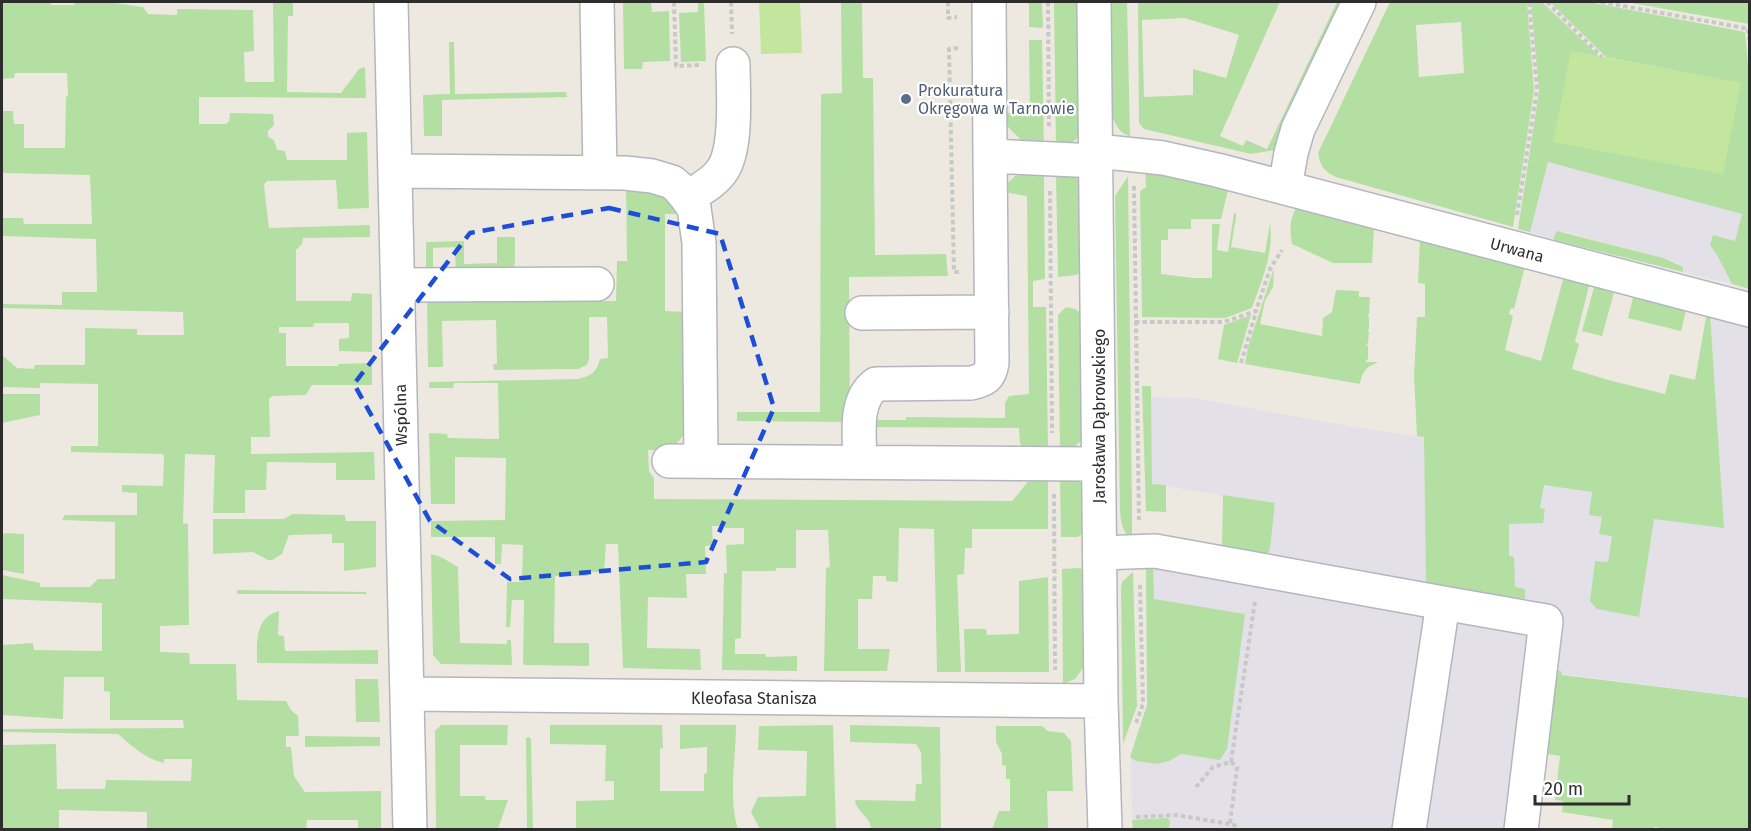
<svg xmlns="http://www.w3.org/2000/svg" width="1751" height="831" font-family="'Fira Sans',sans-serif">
  <rect width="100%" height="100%" fill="#ede9e1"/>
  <path fill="#e3e1e7" d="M1548,162L1742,214L1735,241L1710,245L1717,255L1732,284L1683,272L1684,270L1677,263L1663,258L1562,231L1554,236V240L1530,232Z
    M1710,313L1749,323V698L1561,674L1553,671L1534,829H1133L1130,757L1147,705L1146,542L1222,550L1270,549L1275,504L1152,484L1151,397L1194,398L1354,427L1424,437L1426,587L1503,453L1722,503Z"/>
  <path fill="#b3e0a2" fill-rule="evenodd" d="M2,2H51V5H74L75,2H114L115,3L143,7L148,14L177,15V9L253,10L254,51L244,52L245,82H274L273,2H293V16H288L287,92L341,93L359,69L365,67L366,98L199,97V124H226L229,121L230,113L273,114L274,125L268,131V137L274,140L277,150L285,151L287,160H347V133L367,132L369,208L338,209L336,180L267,181L264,185L269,228L370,225V237L303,238L302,244L296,250V301H351L352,293L372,294V352L339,351V339L349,338V323H314L313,327H279V333H286V366H338V364L372,363V385H312L306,395L272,396L269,399L270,437H251V454L374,452L375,480H336V463L267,462L266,490H245V513H213L215,455L185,454L183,523L188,524L189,625L160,626V652L189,653L190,664H236L237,700L286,701L291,710L298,716L299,736H286V747H291L294,776L305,792L381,791V829H358V820H307L306,829H147V812L59,810V829H2V745L56,744L57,789H105L106,780L191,781L192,759H164V763C144,758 133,747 118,734L2,732V729L184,728L183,720H110V692L104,691V677H64L63,719L2,715V645L33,643L34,650L102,651V603L2,599V575L40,583V587H90L98,579H115V522L62,520L65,515H137V493L122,492V485L163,486L164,456L163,454L71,452V446H98V384L40,383V388L2,387V355L17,368L34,369L35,365H85V328L137,329V335H184L183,312L2,308V304L62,305V292H97L96,239L2,236V218H23L24,224H92L90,175L2,173V111H13L14,124H24V148H65L66,97L68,96L67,73H15L14,78L2,79Z
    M623,2H651L652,12L669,11L670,61L643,62L642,69H624Z
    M698,2H704L706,61L681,62L679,13L698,12Z
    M841,2H862L863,78H873L875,255L946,254L948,276L849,277L850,422L737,421V412H820L821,94L842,93Z
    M1029,2H1042L1043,28L1029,27Z
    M1054,2H1077L1079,137L1070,144L1056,145Z
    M1111,2H1127L1130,136C1120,134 1115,125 1112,115Z
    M1138,2H1280L1220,136L1243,146L1246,140L1267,149L1337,2H1347L1275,150L1251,154L1144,129L1139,123ZM1185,18L1239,35L1226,78L1193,69V95L1144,97L1142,20Z
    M1390,2H1527L1534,91L1513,227L1336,177C1325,172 1320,166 1318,153ZM1461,22L1464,73L1419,77L1416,25Z
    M1531,2H1542L1599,56L1571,51L1740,83L1606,57L1550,2H1589L1745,32L1750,85L1749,289L1732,284L1717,255L1710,245L1713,235L1735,241L1742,214L1548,162L1530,232L1518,229L1539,91Z
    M1626,2H1749V24Z
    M1029,40H1042L1044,146L1024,143L1008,127L1006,123L1005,113L1030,112Z
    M449,42H454L455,94L566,92L567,97L442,100V136H424L423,95L450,94Z
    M1145,170L1228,190L1221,219H1191V229H1168V240H1161V274L1193,278H1212V224H1220L1217,250L1228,252L1234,213H1236V218L1231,247L1265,253L1270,223C1274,253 1262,280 1252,308L1225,318L1142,317L1140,191L1146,187Z
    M1018,175L1044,176L1045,279L1033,281V307H1046L1048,449L1023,448L1020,443L1019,428L869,427V420H906V417L1005,418V403L1009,396L1029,394L1027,196L1009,193L1006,185L1015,176Z
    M1056,176H1073L1080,180L1081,272L1076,275L1058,277Z
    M1128,176L1132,510V540C1122,531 1121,524 1120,511L1115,196Z
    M626,183L663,193L679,214H665V311L687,312L684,434C676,448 664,450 648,450L649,471L654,478V499L1012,501L1031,478L1048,477V529H972V548H965L964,574L957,575L961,672H937L934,529L899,528L898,582L886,581V576H873L872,599H858V649H890L887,671H824L826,568L830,567L828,530H796V568H777L775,571H742L741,638L735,639V654H765L766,657L797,656V671L722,670L724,573H727L726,545L744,544V528H725V526H712L713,545L705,546L706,574H686L687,598L648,597L647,648L700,649L701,670L623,668L618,544H606L604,572H588L587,576H555L554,643H589V666L526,665L523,664L524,600H512L510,627H506L507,582H522L523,545L502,544L501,564H495V537H431V521L505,520L506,458L455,457V504H431L429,433L447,434L448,438L499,439L498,383H454L453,388H429V382L578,379C591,376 597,372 600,359L608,358L607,317H589V359L587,365L578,369L494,370L493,364H497L496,320L442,321L443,367H428L427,299L616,301L617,261H627Z
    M1296,208L1374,228L1372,263H1333L1292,244C1290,230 1289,221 1296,208Z
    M1557,231L1663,258L1683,267V272L1554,240V236Z
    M497,237H515V262L513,270L456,275L455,247L433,248V271H426V242L464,241V264L497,263Z
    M1420,239L1525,266L1514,309L1511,308L1509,314L1513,316L1505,350L1541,361L1564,276L1590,282L1575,342L1579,344L1572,369L1612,381L1665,394L1670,374L1695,380L1707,312L1710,313L1724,528L1654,519L1639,617L1597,609L1590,601L1595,561L1608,562L1612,536L1599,534L1602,517L1589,515L1592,492L1544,485L1540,508L1545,509L1543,523L1509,524V556L1514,557L1515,587L1525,589V598L1506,600L1426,587L1424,437L1417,436L1414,376L1417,317H1425V284L1418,283Z
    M1274,268L1273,287L1265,301L1260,324L1322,336L1323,318L1332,312L1336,290L1359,291V297H1370L1369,314L1367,315L1369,317V329H1367L1369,332L1368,343L1366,345L1368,346V359L1365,362H1379C1367,366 1362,371 1360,384L1245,364L1248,347Z
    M1595,284L1615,289L1602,336L1582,331Z
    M1634,293L1687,307L1681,331L1628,318Z
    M1066,307L1075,309L1081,313L1083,438C1077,447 1071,449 1060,448L1058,315Z
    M1251,315L1237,363L1218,359L1224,325Z
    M1142,386H1151L1152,484L1166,485V512L1146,511Z
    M2,394H40V415L2,423Z
    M1084,476L1085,532L1078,537H1061L1060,477Z
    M1223,495L1275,503L1270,549L1264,561L1222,550Z
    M292,514L345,515L346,521H376V567L344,571V543H332V534L289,535L282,554L272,560H268L253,552L213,554V519H284Z
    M5,533L24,534V574L2,570V535Z
    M431,554L441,557L458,567L460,643L507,644V640H511L512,665L441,664L433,655Z
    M1153,562L1154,599L1245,614L1227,749L1220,760L1181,754L1169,761L1158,764L1136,761L1130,757L1147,705L1146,563Z
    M1079,568L1086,570L1085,665L1075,679L1063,684L1062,569Z
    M1133,572L1137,706L1123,744L1121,588L1122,582Z
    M1048,577L1049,672H965L964,629H986L987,635L1019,634V581Z
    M237,590L366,592L367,594H237Z
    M279,611L278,635L284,636L285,651L378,650V664L257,663C257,643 254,618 279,611Z
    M1553,671H1561L1562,675L1749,698V829L1673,830L1654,827L1653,829H1612L1613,820L1562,812L1563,801L1555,800L1560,756L1547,754L1544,779Z
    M355,679H378L380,722H356Z
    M441,725H508L507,745H460V796H485L486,800H508L498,829H436L435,731Z
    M550,725H662L663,748L660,749V791H704V774L707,773V747L680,749V725H736C736,759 728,797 738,829H576V801L614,800V781H605L606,745L550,744Z
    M833,725L836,829H760L751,812L758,797L806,796L807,751L758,750L759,726Z
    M850,725L940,727L941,829H871C871,817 856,812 855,800L915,801L916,784H922L921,752L916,744L850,742Z
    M996,726H1042L1048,731L1064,733L1071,741L1073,791H1047L1048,829H992L999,811H1010V779H1006V766L1002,765V754L996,742Z
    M305,736L380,737V746L305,747Z
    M529,737L531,739L533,830L527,829L526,738Z
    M1168,818L1170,821L1169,829H1133L1132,820Z"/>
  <path fill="#c3e69f" d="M759,2H800L802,53L761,54Z
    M1571,51L1741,83L1723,174L1553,142Z"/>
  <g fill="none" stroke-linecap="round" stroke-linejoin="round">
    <g stroke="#b4b6bf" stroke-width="36">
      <path id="minor" d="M391,2L410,830
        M597,2L600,172
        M989,2L990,156L1097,161
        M1094,2L1101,701L1105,830
        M1097,151L1163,158L1217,170L1750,310
        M395,171L625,173L652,176L672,182L678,187L687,198L694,208L699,243L701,461
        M1285,188L1291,153L1298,129L1359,2
        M687,198C699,190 713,183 721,172C738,151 733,91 733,64
        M398,285L597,284
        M862,313L992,312
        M669,461L1099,464
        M860,462C860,437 853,401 876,384L971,383C985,380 990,377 992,363L990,156
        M1100,553L1155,551L1443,603L1409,830
        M1443,603L1546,621L1521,830
        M407,694L1101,701"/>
    </g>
    <path stroke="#c8c8c8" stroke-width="4" stroke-dasharray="4.5 3" stroke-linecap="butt" d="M674,2L676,66L702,65
      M731,2L732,34
      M948,2V18L957,17
      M1048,2L1049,127
      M1547,2L1602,57
      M1601,2L1750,29
      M1748,29L1750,44
      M958,48L949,49L954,272H960
      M1134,186L1139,520
      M1050,191L1052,433
      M1517,215L1537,90L1529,2
      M1135,322H1224L1256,311L1270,269L1282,250
      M1241,363L1256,312
      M1054,494L1055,670
      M1136,723L1143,704L1140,585
      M1231,762L1237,767L1230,824L1237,826V830
      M1196,787L1213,767L1231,762L1255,601
      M1136,817L1176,815L1230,824"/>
    <use href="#minor" stroke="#fff" stroke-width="33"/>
  </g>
  <path fill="none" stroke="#1d4ed8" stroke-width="4.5" stroke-dasharray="12 8" stroke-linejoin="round" d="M609,208L720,234L774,408L706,562L510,579L430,521L354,384L470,233Z"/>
  <circle fill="#5c6f8a" stroke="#fff" stroke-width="2" cx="906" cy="99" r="6"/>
  <g text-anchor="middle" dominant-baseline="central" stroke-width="4.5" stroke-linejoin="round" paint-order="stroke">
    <g font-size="16" fill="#4e5e75" stroke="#fff" text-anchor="start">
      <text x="918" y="90">Prokuratura<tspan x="918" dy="18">Okręgowa w Tarnowie</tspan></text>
    </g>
    <g font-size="16" fill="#2d2d2d" stroke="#fff">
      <text transform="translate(1517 250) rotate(15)">Urwana</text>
      <text transform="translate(401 415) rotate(-91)">Wspólna</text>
      <text transform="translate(1099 416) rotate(-90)">Jarosława Dąbrowskiego</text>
      <text x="754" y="698">Kleofasa Stanisza</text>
    </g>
  </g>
  <rect width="1751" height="831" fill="none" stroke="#2d2d2d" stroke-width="6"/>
  <path d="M1535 795v9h94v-9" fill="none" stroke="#2d2d2d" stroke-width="3"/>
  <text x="1544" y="795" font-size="18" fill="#2d2d2d" stroke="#ffffff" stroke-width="4.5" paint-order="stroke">20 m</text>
</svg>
